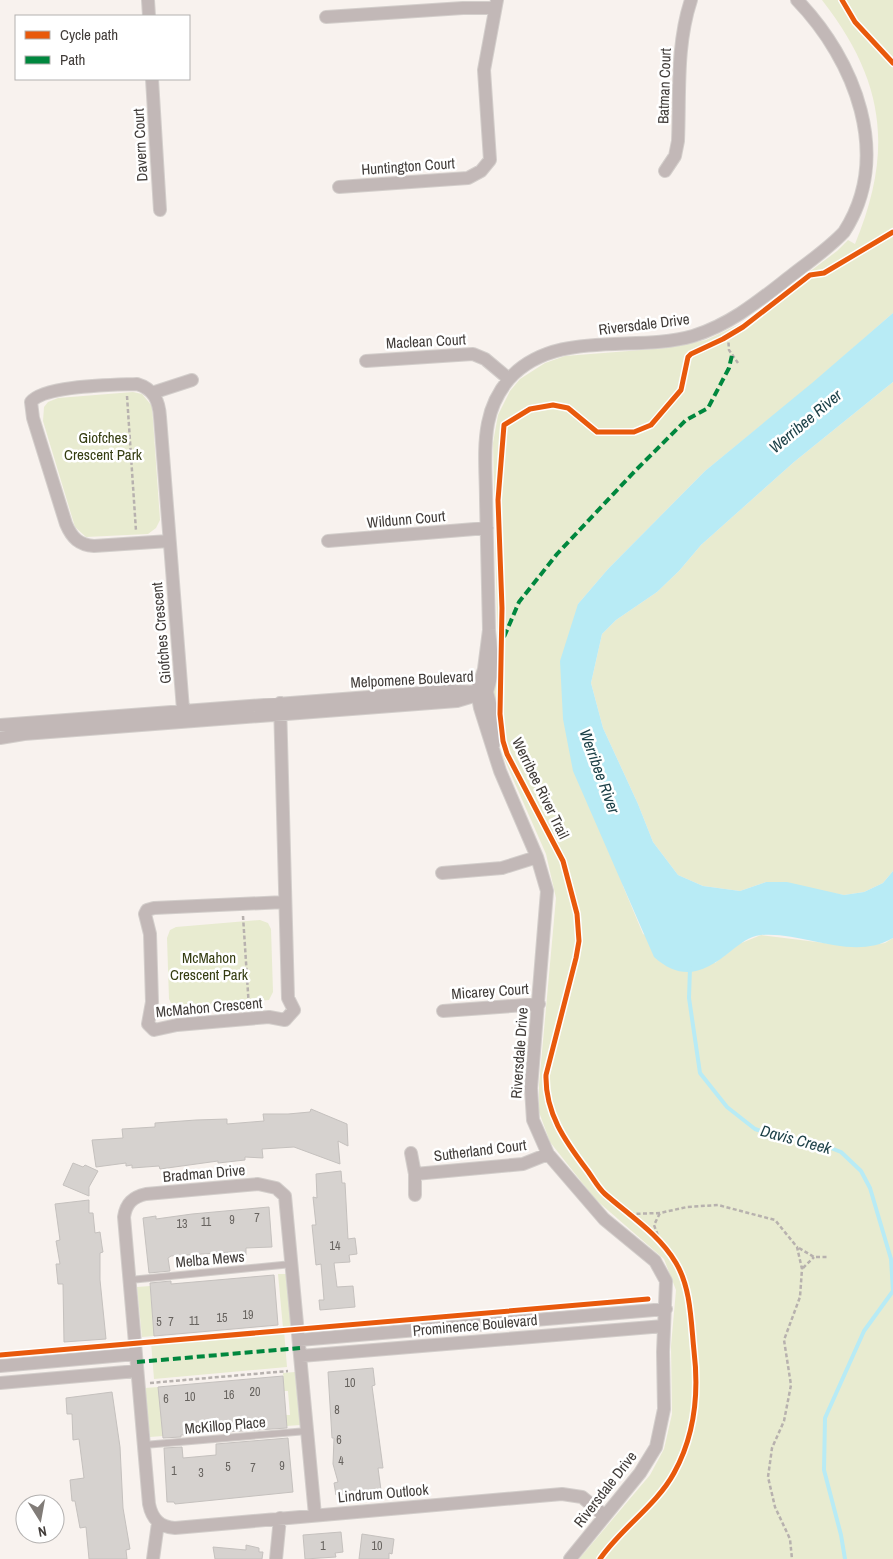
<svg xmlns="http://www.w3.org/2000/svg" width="893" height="1559" font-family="'Archivo Narrow',sans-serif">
  <rect width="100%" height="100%" fill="#f8f2ee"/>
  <path fill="#e8ebd0" d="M822,0H893V313L812,384L705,471L608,569L578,604L623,886L643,934L715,963L739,944L761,935L857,947L885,943L893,938V1559H579L650,1475L664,1449L672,1414L671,1346L676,1290L664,1259L595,1199L550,1142L539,1112V1085L556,898L546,854L503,756L492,698L498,663L493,443L498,415L510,391L520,379L545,363L565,356L667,348L706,340L742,323L837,251L848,240L855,244C893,152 886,82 822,0Z
    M893,382V871L883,883L864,892L844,895L766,882L740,891L703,886L678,875L653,842L638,804L603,728L591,683L602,634L616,620L657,592L679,571L701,545L794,462Z
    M133,392L142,394L152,406L160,520L156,528L148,534L86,537L75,527L43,421L44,407L48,402L58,398Z
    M260,920L268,923L271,929L273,992L269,1000L181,1009L172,1005L169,999L167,938L170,930L176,927Z
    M278,1274H286L291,1327L283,1328Z
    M150,1286L154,1336L142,1337L137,1287Z
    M284,1330L287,1367L154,1379L151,1342Z
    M295,1372L300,1425L287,1426L286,1415H290L288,1391H284L283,1373Z
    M158,1387L163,1436L150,1437L145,1388Z"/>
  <path fill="#b8ebf5" d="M893,313V382L794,462L701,545L679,571L657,592L616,620L602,634L591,683L603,728L638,804L653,842L678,875L703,886L740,891L766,882H787L844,895L864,892L883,883L893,871V938C852,962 804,931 761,935C749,936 740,944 731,951C704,973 682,982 654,957L573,771L563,719L560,661L578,604L608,569L705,471L812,383Z"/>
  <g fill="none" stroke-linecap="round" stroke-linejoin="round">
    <path stroke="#b8ebf5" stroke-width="4" d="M690,968L689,998L700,1073L727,1107L755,1129L779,1137L813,1141L841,1152L861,1171L870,1188L891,1259L893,1291L864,1331L825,1418L824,1470L841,1535L845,1559"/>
  </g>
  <path fill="#d6d2cf" stroke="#c5c1be" d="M311,1109L347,1124L348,1146L338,1141L340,1164L294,1147L262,1149L263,1158L245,1157V1160L218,1163V1161L160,1169L159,1166L132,1168V1165L126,1166V1163L96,1167L92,1140L123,1138L122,1129L155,1127V1123L196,1120L227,1119V1124L264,1121L263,1114H288L310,1112Z
    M73,1163L83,1167L85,1165L98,1171L89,1187V1196L63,1185Z
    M341,1171L342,1183H345L348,1239L355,1238L357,1254L349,1255L350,1262L334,1263L337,1287L353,1286L355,1307L320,1310L319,1300H324L321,1264L316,1265L312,1225H316L313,1197L317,1198L316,1174Z
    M89,1200V1213H93L95,1233L100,1232L102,1246L103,1252L100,1253V1280L106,1339L64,1342L63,1284H58L56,1264H60L56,1241L60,1240L55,1204Z
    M269,1207L272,1247L246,1248V1255L233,1256L232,1252L171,1256L168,1258L170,1271L149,1273L143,1218L156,1216V1219L192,1214Z
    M274,1275L278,1325L154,1336L150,1283L171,1281V1284Z
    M373,1368L375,1385L372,1386L383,1468H378L381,1490L336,1495L334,1483L338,1482L333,1464L334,1438H332L328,1372Z
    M283,1376L287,1428L181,1435V1437L163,1438L158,1387Z
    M112,1392L120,1447L123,1508L130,1549L126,1550L127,1559H89L86,1527L80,1528L75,1501H72L70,1480L84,1478L79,1439L73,1440L72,1414H67L66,1398Z
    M288,1438L293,1492L175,1504L174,1502H167L164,1448L182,1447L183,1458L216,1455V1444Z
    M341,1532L343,1552L335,1553L336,1557L305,1559L303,1535Z
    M362,1534L394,1539L392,1554L389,1553V1559H359Z
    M246,1545L259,1548V1552H263L262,1559H215L213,1547L246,1550Z"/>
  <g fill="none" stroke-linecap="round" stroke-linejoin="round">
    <g stroke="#d3cecb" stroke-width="8">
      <path id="lane" d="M130,1280L292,1264
        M144,1445L307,1431"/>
    </g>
    <g stroke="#d3cecb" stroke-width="14">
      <path id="street" d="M148,0L149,16
        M326,17L463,8H495
        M152,79L160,210
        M665,171L675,156L678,141C680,94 676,45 691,0
        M339,187L468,178L481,171L490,160L484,70L497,0
        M366,361L473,354L485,359L509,379
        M152,393L192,380
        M169,541L94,546C79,545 72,538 66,524L33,418L31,402C44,385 115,385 137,384C154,389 159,401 160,417L184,722
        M328,541L487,528
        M489,630L484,669L477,692L480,708L500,771L537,857L547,891L531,1088L533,1120L548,1154L604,1219L655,1261L666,1281L663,1352L664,1409L656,1447L640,1473L570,1559
        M280,703L288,998L294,1010L285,1020L269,1017L177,1025L154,1030L148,1024L152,1002L150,934L145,914L147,910L154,908L285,902
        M0,725L448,691L484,692
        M0,738L24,734L457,701L484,693
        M493,746L495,724L487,692L493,669L489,630C488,587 487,543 486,500C486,474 483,448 488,423C491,407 499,391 509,379C555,328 635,353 693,336C732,324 761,299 792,275C810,261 829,248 844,232C893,156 855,60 797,0
        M442,873L502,868L537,857
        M443,1011L539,1004
        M411,1153L415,1174V1195
        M415,1174L523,1164L548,1154
        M299,1340L666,1309
        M301,1356L664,1326
        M0,1366L136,1354
        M0,1383L137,1371
        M315,1515L285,1196L276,1188L258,1184L146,1194C133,1197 126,1203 124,1217L149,1504C152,1519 160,1527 175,1528L562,1494L582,1497L605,1516
        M153,1559L158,1523
        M276,1559L280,1518"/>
    </g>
    <path stroke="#b7b1ae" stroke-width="2.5" stroke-dasharray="4 2.5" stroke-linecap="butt" d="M728,336L729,350L738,363
      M127,396L136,531
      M243,916L249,1008
      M630,1214L660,1213L687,1207L718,1205L775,1220L797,1247L802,1269L800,1297L784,1340L791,1385L784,1421L772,1448L768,1477L775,1507L790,1539L792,1559
      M660,1241L654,1225L660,1213
      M799,1248L814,1257H827
      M803,1268L814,1257
      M150,1383L288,1371"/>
    <use href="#lane" stroke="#c2b8b7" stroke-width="6"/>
    <use href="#street" stroke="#c2b8b7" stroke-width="12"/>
    <path stroke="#00873e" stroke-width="4" stroke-dasharray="8 4" stroke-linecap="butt" d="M504,637L519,602L557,554L635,471L686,420L708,408L729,368L732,355
      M137,1362L300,1348"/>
    <g stroke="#fff" stroke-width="8">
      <path id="cycleway" d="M842,0L855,22L893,63
        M0,1355L648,1299
        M600,1559C621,1528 656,1506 674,1473C695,1435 699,1393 694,1351C691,1322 691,1288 676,1263C659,1234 630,1216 605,1194C598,1188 593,1178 587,1170C565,1141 545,1113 546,1075L576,958L579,941L577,914L563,861L507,754L503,741L500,714L502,608L498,500L504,425L530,409L553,405L568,408L597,432H634L651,425L681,390L688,357L691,354L723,339L743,327L810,275L824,273L893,232"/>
    </g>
    <use href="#cycleway" stroke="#e8590c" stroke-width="5"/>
  </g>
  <g text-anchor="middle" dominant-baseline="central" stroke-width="5" stroke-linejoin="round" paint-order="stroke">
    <g font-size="12" fill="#66625e">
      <text x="257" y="1218">7</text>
      <text x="232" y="1220">9</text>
      <text x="206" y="1222">11</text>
      <text x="182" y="1224">13</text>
      <text x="335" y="1246">14</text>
      <text x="248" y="1315">19</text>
      <text x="222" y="1318">15</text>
      <text x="194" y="1321">11</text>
      <text x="159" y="1322">5</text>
      <text x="171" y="1322">7</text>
      <text x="350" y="1383">10</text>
      <text x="255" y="1392">20</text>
      <text x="229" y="1395">16</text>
      <text x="190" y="1397">10</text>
      <text x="166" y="1399">6</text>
      <text x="337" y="1410">8</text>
      <text x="339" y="1440">6</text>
      <text x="341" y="1461">4</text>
      <text x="282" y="1466">9</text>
      <text x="228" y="1467">5</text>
      <text x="253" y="1468">7</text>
      <text x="174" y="1471">1</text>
      <text x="201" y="1473">3</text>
      <text x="323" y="1546">1</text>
      <text x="377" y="1546">10</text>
    </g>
    <g font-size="15" fill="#413c39" stroke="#fff">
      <text transform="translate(664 86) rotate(-88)">Batman Court</text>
      <text transform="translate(140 145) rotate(-93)">Davern Court</text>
      <text transform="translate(408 166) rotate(-4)">Huntington Court</text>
      <text transform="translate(644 324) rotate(-7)">Riversdale Drive</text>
      <text transform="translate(426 341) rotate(-3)">Maclean Court</text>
      <text transform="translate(406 519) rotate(-5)">Wildunn Court</text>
      <text transform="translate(161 633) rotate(-95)">Giofches Crescent</text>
      <text transform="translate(412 679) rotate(-3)">Melpomene Boulevard</text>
      <text transform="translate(541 788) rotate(64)">Werribee River Trail</text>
      <text transform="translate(490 991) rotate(-4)">Micarey Court</text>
      <text transform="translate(209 1007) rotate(-5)">McMahon Crescent</text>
      <text transform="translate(519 1053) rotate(-86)">Riversdale Drive</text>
      <text transform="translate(480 1150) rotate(-7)">Sutherland Court</text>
      <text transform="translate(204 1173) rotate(-5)">Bradman Drive</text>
      <text transform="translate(210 1259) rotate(-5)">Melba Mews</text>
      <text transform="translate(475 1325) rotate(-5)">Prominence Boulevard</text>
      <text transform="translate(225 1425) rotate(-5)">McKillop Place</text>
      <text transform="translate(605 1489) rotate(-52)">Riversdale Drive</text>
      <text transform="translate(383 1493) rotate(-5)">Lindrum Outlook</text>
    </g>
    <g font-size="15" fill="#343c10" stroke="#fff">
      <text x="103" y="437">Giofches<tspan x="103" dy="17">Crescent Park</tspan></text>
      <text x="209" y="957">McMahon<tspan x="209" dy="17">Crescent Park</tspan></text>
    </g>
    <g font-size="16" font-style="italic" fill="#1d4148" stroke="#fff">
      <text transform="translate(805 421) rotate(-40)">Werribee River</text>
      <text transform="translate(600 771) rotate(70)">Werribee River</text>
      <text transform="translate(796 1139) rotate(15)">Davis Creek</text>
    </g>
  </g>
  <rect x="15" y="15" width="175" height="65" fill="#ffffff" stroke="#b3b1b0"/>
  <rect x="25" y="31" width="25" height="8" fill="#e8590c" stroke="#b3b1b0"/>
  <text x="60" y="40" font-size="15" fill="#413c39">Cycle path</text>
  <rect x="25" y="56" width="25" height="8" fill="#00873e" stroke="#b3b1b0"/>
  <text x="60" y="65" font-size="15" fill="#413c39">Path</text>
  <g transform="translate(40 1519) rotate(169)"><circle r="24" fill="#ffffff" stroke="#b3b1b0"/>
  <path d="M0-4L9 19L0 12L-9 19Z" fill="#817c78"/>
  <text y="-8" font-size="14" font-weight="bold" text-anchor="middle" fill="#413c39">N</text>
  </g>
</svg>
